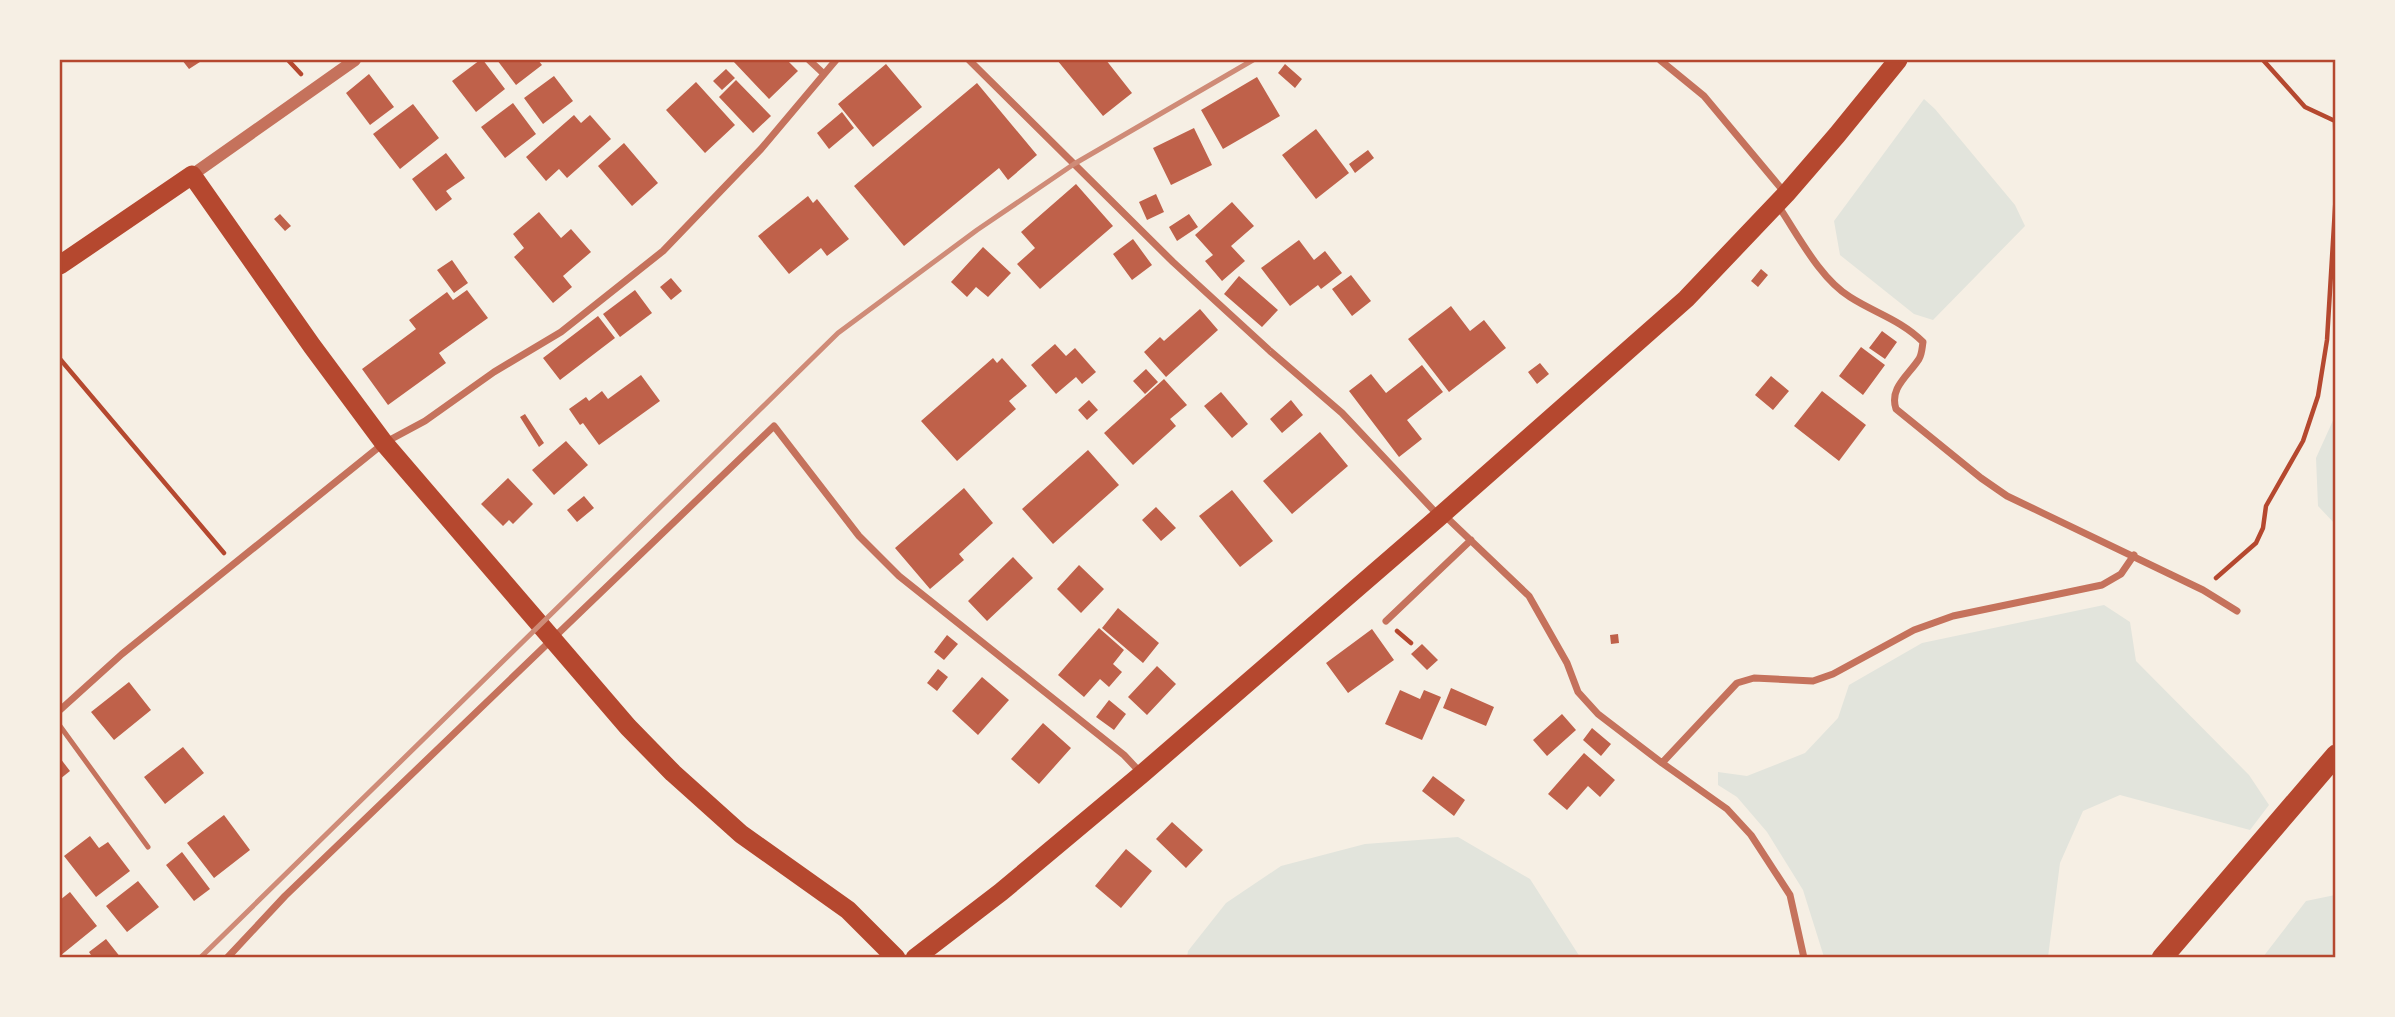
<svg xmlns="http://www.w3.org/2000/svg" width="2395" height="1017" font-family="Karla,sans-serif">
  <rect width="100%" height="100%" fill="#f6efe4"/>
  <path fill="#e2e4dc" d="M1924,99L1935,109L2015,205L2025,226L1933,320L1914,314L1840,255L1834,221Z
    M2335,416L2336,524H2335L2318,506L2316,458Z
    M2104,605L2130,622L2136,661L2249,775L2269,805L2250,830L2120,795L2083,811L2060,863L2048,957H1824L1803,890L1767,832L1737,797L1718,785V772L1747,776L1805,753L1838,718L1849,685L1922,643Z
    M1458,837L1530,879L1580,957H1187L1188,951L1226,903L1281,866L1365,844Z
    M2335,895V957H2263L2306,901Z"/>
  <path fill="#bf614a" d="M182,60H203L189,69Z
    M480,60H483L505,89L476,112L452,81Z
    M497,60H538L542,65L516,85Z
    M734,60H787L798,71L769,99L733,61Z
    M1057,60H1106L1132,93L1103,116Z
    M886,64L922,107L873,147L838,104Z
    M1285,64L1302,79L1295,88L1278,73Z
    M726,69L735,78L722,90L713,81Z
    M369,74L394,107L370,125L346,93Z
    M554,76L573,101L543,124L524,98Z
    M1257,77L1280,116L1223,149L1201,110Z
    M736,80L771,116L753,133L719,97Z
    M696,82L735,125L705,153L666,110Z
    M977,83L1037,155L1008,180L999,168L904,246L854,186Z
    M513,103L536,134L505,158L481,127Z
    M413,104L439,138L400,169L373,134Z
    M842,112L854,128L829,149L817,133Z
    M574,115L581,123L590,115L611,139L567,178L559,169L546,181L526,157Z
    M1194,128L1212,165L1171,185L1153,148Z
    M1316,129L1349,173L1316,199L1282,155Z
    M624,143L658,183L632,206L598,166Z
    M1368,150L1374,158L1355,173L1349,164Z
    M446,153L465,178L446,191L452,199L436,211L412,179Z
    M1076,184L1113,226L1040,289L1017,264L1035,248L1021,232Z
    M1156,194L1164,212L1147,220L1139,202Z
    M808,196L813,203L817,199L849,239L827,256L821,248L789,274L758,236Z
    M1232,202L1254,226L1231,246L1245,261L1222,281L1205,261L1213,255L1195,235Z
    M539,212L561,238L571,229L591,252L563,276L572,287L553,303L514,257L524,248L513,234Z
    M280,214L291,226L285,231L274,219Z
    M1189,214L1198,227L1177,241L1169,227Z
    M1133,239L1152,265L1132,280L1113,254Z
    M1299,240L1314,260L1325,251L1342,273L1321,289L1318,285L1290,306L1261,268Z
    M983,247L1011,273L988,297L976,287L967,297L951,282Z
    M452,260L468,283L454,293L437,270Z
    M1761,269L1768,275L1758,287L1751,281Z
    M1351,275L1371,301L1352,316L1332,289Z
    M1239,276L1278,310L1262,327L1224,294Z
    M671,278L682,291L671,300L660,287Z
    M467,290L488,318L439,353L446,363L388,405L362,369L416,329L409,320L447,292L453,300Z
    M635,290L652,313L620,337L603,314Z
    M1451,306L1470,331L1484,320L1506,348L1449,392L1408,339Z
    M1200,309L1218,330L1166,377L1144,352L1160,337L1164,341Z
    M598,316L615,338L560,380L543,358Z
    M1882,331L1897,342L1885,359L1869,348Z
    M1055,344L1066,356L1075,348L1096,372L1082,384L1076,377L1056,394L1031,365Z
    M1861,347L1885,365L1863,395L1839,376Z
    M993,358L997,363L1002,358L1027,386L1009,401L1016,409L957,461L921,421Z
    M1540,363L1549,374L1537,384L1528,372Z
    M1422,365L1443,392L1407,420L1422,439L1399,457L1349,391L1371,374L1386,393Z
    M1146,369L1158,382L1145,394L1133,381Z
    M641,375L660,401L599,445L583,423L580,425L569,409L586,397L589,401L602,391L608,399Z
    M1771,376L1789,391L1773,410L1755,395Z
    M1164,379L1187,405L1170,419L1176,426L1133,465L1104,433Z
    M1822,391L1866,425L1839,461L1794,426Z
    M1221,392L1248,424L1232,438L1204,406Z
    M1089,400L1098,410L1087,420L1078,410Z
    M1291,400L1303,415L1282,433L1270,419Z
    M525,414L544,443L539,447L520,417Z
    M1320,432L1348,466L1292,514L1263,481Z
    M566,441L588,465L554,495L532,470Z
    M1088,450L1119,485L1053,544L1022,509Z
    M508,478L533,504L513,524L509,520L503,526L481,504Z
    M964,488L993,523L959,554L964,560L930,589L895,548Z
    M1232,490L1273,541L1240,567L1199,516Z
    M584,496L594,508L577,522L567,510Z
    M1156,507L1176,528L1161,541L1142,520Z
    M1013,557L1033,578L987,621L968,601Z
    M1079,565L1104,589L1081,613L1057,589Z
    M1118,608L1159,643L1143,663L1102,628Z
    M1099,628L1124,650L1113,664L1122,672L1109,687L1100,679L1084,697L1058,675Z
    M1372,629L1394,660L1348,693L1326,663Z
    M1618,634L1619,643L1611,644L1610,635Z
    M947,635L958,644L944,660L934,652Z
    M1422,644L1438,660L1427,670L1411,654Z
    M1157,666L1176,684L1147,715L1128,697Z
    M938,669L948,677L937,691L927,683Z
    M982,677L1009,700L978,735L952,711Z
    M129,682L151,710L114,740L91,712Z
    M1451,688L1494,707L1486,726L1443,708Z
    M1400,690L1420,699L1424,690L1441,697L1422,740L1385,724Z
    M1109,700L1126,714L1114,730L1096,717Z
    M1562,714L1576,730L1547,756L1533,740Z
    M1043,723L1071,748L1039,784L1011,759Z
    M1592,728L1611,744L1601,756L1583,740Z
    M183,747L204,773L165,804L144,777Z
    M1584,753L1615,780L1600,797L1588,786L1567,810L1548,794Z
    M60,758L70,771L60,779Z
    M1433,776L1465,800L1454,816L1422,791Z
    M224,815L250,850L214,878L187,843Z
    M1172,822L1203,850L1186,868L1156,839Z
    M90,836L99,848L108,842L130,871L96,897L64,856Z
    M1126,849L1152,871L1121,908L1095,886Z
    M182,852L210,889L194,901L166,865Z
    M138,881L159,907L127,932L106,906Z
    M70,892L97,926L60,956V900Z
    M106,939L121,958H93L89,952Z"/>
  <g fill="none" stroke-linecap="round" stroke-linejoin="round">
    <path stroke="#b5482f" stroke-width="4.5" d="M288,60L301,74
      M2263,60L2305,107L2335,121
      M2335,121L2336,161
      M60,359L224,553
      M2216,578L2256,543L2263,528L2266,506L2303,441L2318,396L2327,340L2336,192
      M1397,631L1411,643"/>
    <path stroke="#c5725c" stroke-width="5" d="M60,726L148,847"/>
    <path stroke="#c5725c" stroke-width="7" d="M809,60L824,74
      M969,60L1173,262L1270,351L1342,413L1438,515
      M1660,60L1704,96L1785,193
      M1777,204C1797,233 1819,278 1850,297C1875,313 1901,320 1923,342C1922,348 1922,354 1919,359C1908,376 1889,388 1896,409L1981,478L2007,496L2203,590L2237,611
      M1443,514L1529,596L1567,663L1578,692L1598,714L1662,763L1727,809L1751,835L1790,895L1804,958
      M1386,621L1471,540
      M60,710L122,654L384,443L425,421L494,372L561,332L663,251L761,149L836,60
      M1662,763L1737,683L1754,678L1813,681L1833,674L1914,630L1953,616L2102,585L2121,574L2134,555
      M227,958L285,896L774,426L859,536L899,576L1124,755L1140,772"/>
    <path stroke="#c5725c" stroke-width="12" d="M192,175L355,60"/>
    <path stroke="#b5482f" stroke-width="19" d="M60,265L192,175L312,346L384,443L628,727L673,773L741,834L848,910L896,958
      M915,958L1001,892L1142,774L1439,517L1686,299L1786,194L1837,135L1898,60"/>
    <path stroke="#b5482f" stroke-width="21" d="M2162,958L2336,755"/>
    <path stroke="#cf8b77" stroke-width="5" d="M200,958L838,333L977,230L1074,164L1253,60"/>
  </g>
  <rect width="2395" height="1017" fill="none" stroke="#f6efe4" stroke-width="122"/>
  <rect x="61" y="61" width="2273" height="895" fill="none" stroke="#b5482f" stroke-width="2.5"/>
</svg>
